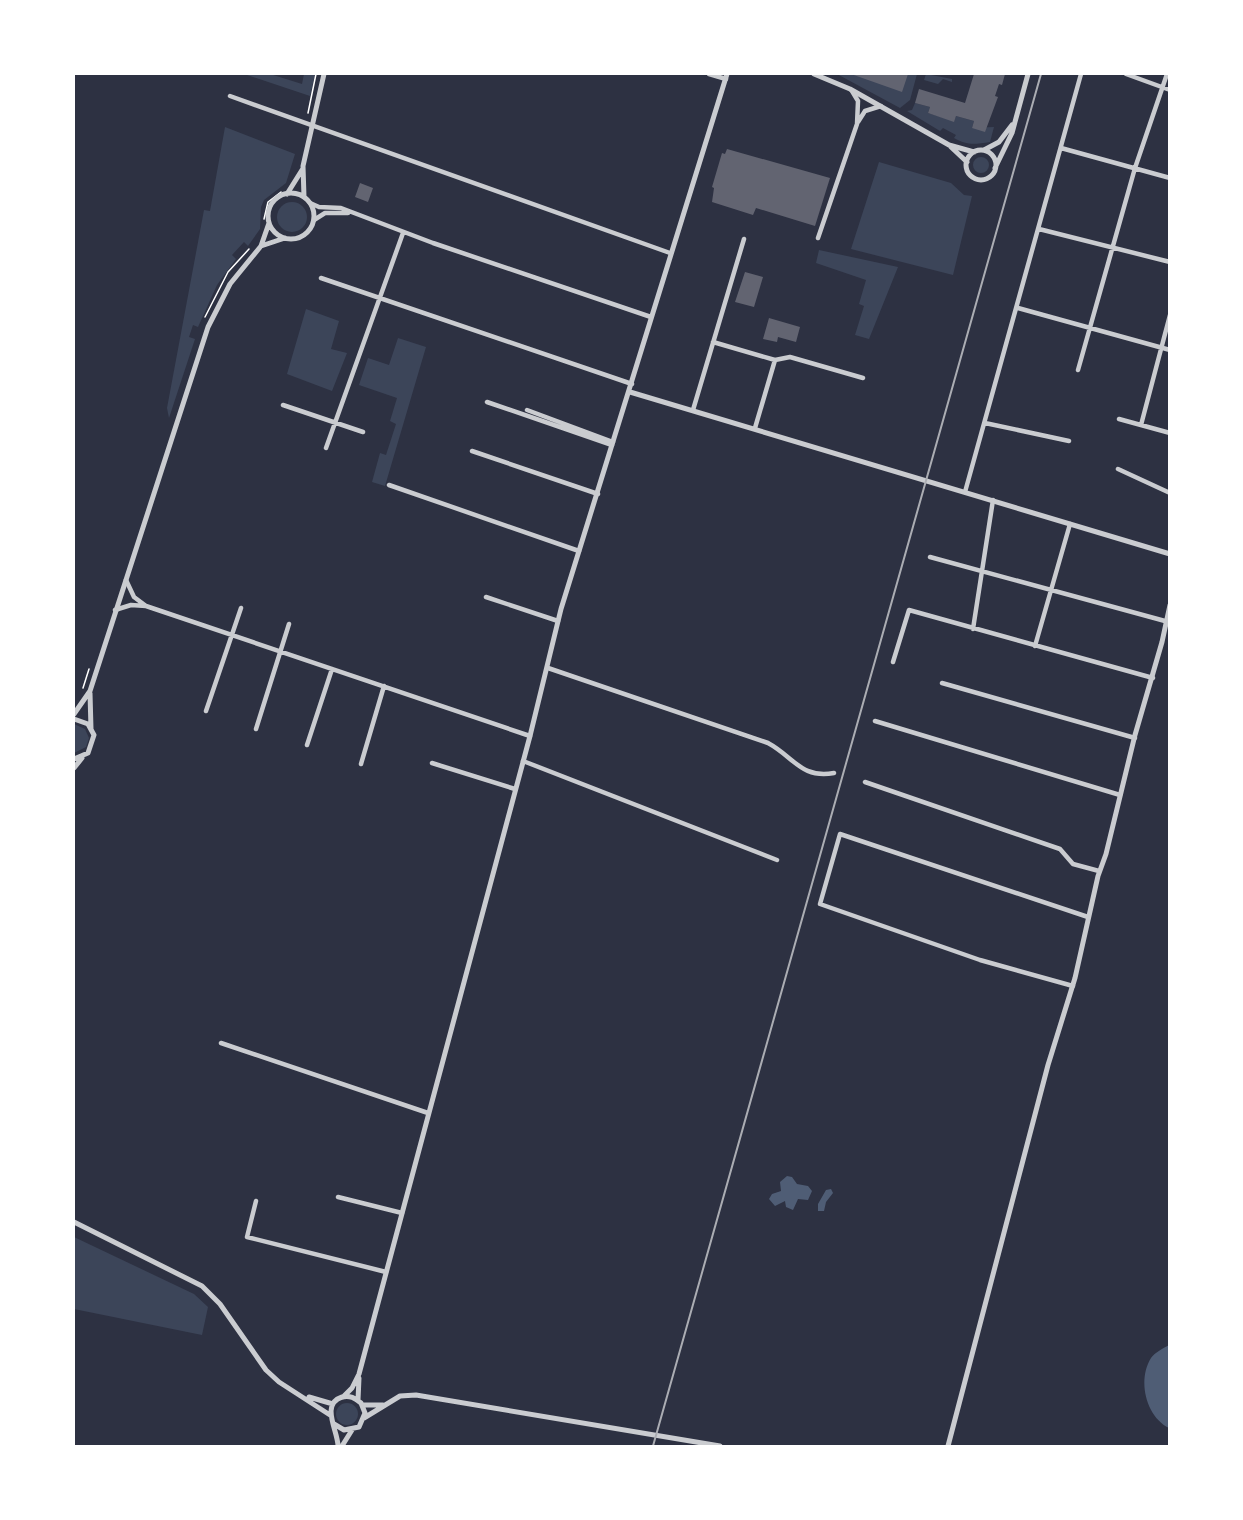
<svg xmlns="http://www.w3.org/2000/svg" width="1243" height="1520" font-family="Karla,sans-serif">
  <rect width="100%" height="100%" fill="#2d3142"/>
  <path fill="#3c4559" d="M244,74H270L302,84L304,74H315L310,96Z
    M837,74H917L910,100L900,108Z
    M926,74L952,79V82L943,79L938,84L924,80Z
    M915,103L930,107L928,113L954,121L956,116L974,121L972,128L994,127L990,142C975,144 968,146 954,138L956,135L943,128L940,131L907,111L912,110Z
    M225,127L295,154L286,183L264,200L261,207L260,229L248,246L244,242L232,255L236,259L217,285L198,327L193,325L189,337L195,339L169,418L167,408L204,210L210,211Z
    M973 165a8 8 0 1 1 16 0a8 8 0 1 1-16 0Z
    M879,162L951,183L964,195L972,196L953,275L851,249Z
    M277 217a15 15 0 1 1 30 0a15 15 0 1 1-30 0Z
    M819,250L898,267L869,339L855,335L864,306L859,304L866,280L816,263Z
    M306,309L339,321L331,349L347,353L332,391L287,374Z
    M398,338L426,347L385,486L372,482L380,453L386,455L396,424L390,421L397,398L359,385L368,358L389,365Z
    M74,724L85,729L89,738L86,747L74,753Z
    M74,1237L194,1294L208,1307L202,1335L74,1309Z
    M336 1414a11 11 0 1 1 22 0a11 11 0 1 1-22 0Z"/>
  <path fill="#4f5d75" d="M787,1176L792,1177L797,1184L808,1186L812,1191L808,1200L798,1199L793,1210L786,1207L785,1201L775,1206L769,1199L772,1194L781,1191L780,1182Z
    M826,1190L831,1189L833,1193L826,1202L824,1211H818V1204Z
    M1169,1345V1428C1146,1417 1137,1380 1151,1358C1154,1353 1164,1348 1169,1345Z"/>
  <path fill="#626471" d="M851,74H908L902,92Z
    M974,74H1005L1002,85L999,84L995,96L998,97L985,132L972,128L974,121L956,116L954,122L928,113L930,107L915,103L919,89L965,103Z
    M727,149L830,178L815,226L756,208L753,215L712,202L714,188L712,187L722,153L725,154Z
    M360,183L373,188L368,202L355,197Z
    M745,272L763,277L754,307L735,302Z
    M769,318L800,327L796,342L778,337L777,342L763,339Z"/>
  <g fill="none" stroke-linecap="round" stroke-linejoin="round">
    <path stroke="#fff" stroke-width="1.5" d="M308,113L316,74
      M264,219L268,202L281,192
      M205,317L228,272L249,249
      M83,688L89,669"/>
    <path stroke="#caccd0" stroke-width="4.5" d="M709,74L726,79
      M1126,74L1170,90
      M230,96L670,253
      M858,122L865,111L881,106
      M1061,148L1170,178
      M310,203L319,207L341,208L433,243L651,317
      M314,220L325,213H348
      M1039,229L1170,262
      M818,238L857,124L858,101L852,91
      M321,278L632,384
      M1018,308L1170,350
      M713,342L775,360L790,357L863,378
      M1078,370L1135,168L1167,74
      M487,402L612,445
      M283,405L363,432
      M527,410L613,442
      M693,410L744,239
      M1119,419L1170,433
      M985,423L1069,441
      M1141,425L1170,315
      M755,428L775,360
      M326,448L403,233
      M472,451L598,494
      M1118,469L1170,493
      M389,485L579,551
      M965,492L1081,74
      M930,557L1165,621
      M126,580L134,597L146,606
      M486,597L558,621
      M115,610L131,605L146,606L530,736
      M973,629L993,500
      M1035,646L1070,524
      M893,662L909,610L1153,678
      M548,668L768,743C794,757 801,779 834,773
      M942,683L1135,738
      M206,711L241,608
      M875,721L1120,795
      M256,729L289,624
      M307,745L332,669
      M523,761L777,860
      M432,763L515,789
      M361,764L384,686
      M865,782L1060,849L1073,864L1099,871
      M1073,986L980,960L820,904L840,834L1088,917
      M221,1043L428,1113
      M338,1197L402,1213
      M256,1201L247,1237L386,1272"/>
    <path stroke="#caccd0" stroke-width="5" d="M814,74L850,89L949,145L974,152
      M951,147L967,162
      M984,150L999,142L1012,125
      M966 165a15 15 0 1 1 30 0a15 15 0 1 1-30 0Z
      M995,168L1012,133L1028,74
      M268 216a23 23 0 1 1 46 0a23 23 0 1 1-46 0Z
      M287,194L302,170
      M304,197L303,166L324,74
      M261,246L285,238
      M630,392L1170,554
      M90,693L91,729
      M74,714L90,691L208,327L230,284L261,246L269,223
      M74,719L88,724L94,735L88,753L74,759
      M74,768L82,758
      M74,1222L202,1286L220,1304L266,1370L279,1382L330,1415
      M309,1397L333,1404
      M343,1397L352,1388L359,1374L530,736L561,609L727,74
      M358,1400L359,1378
      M363,1405H383
      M364,1418L400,1396L416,1395L720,1446
      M334,1424L344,1430L359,1427L365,1413L361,1403C355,1398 350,1395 342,1397C320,1404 338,1431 338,1446
      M342,1446L352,1430
      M948,1446L1048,1065L1075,978L1098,876L1106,854L1135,735L1162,642L1170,605"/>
    <path stroke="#abadb3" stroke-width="2" d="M653,1446L1041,74"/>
  </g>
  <rect width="1243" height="1520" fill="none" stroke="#ffffff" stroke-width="150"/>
</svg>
